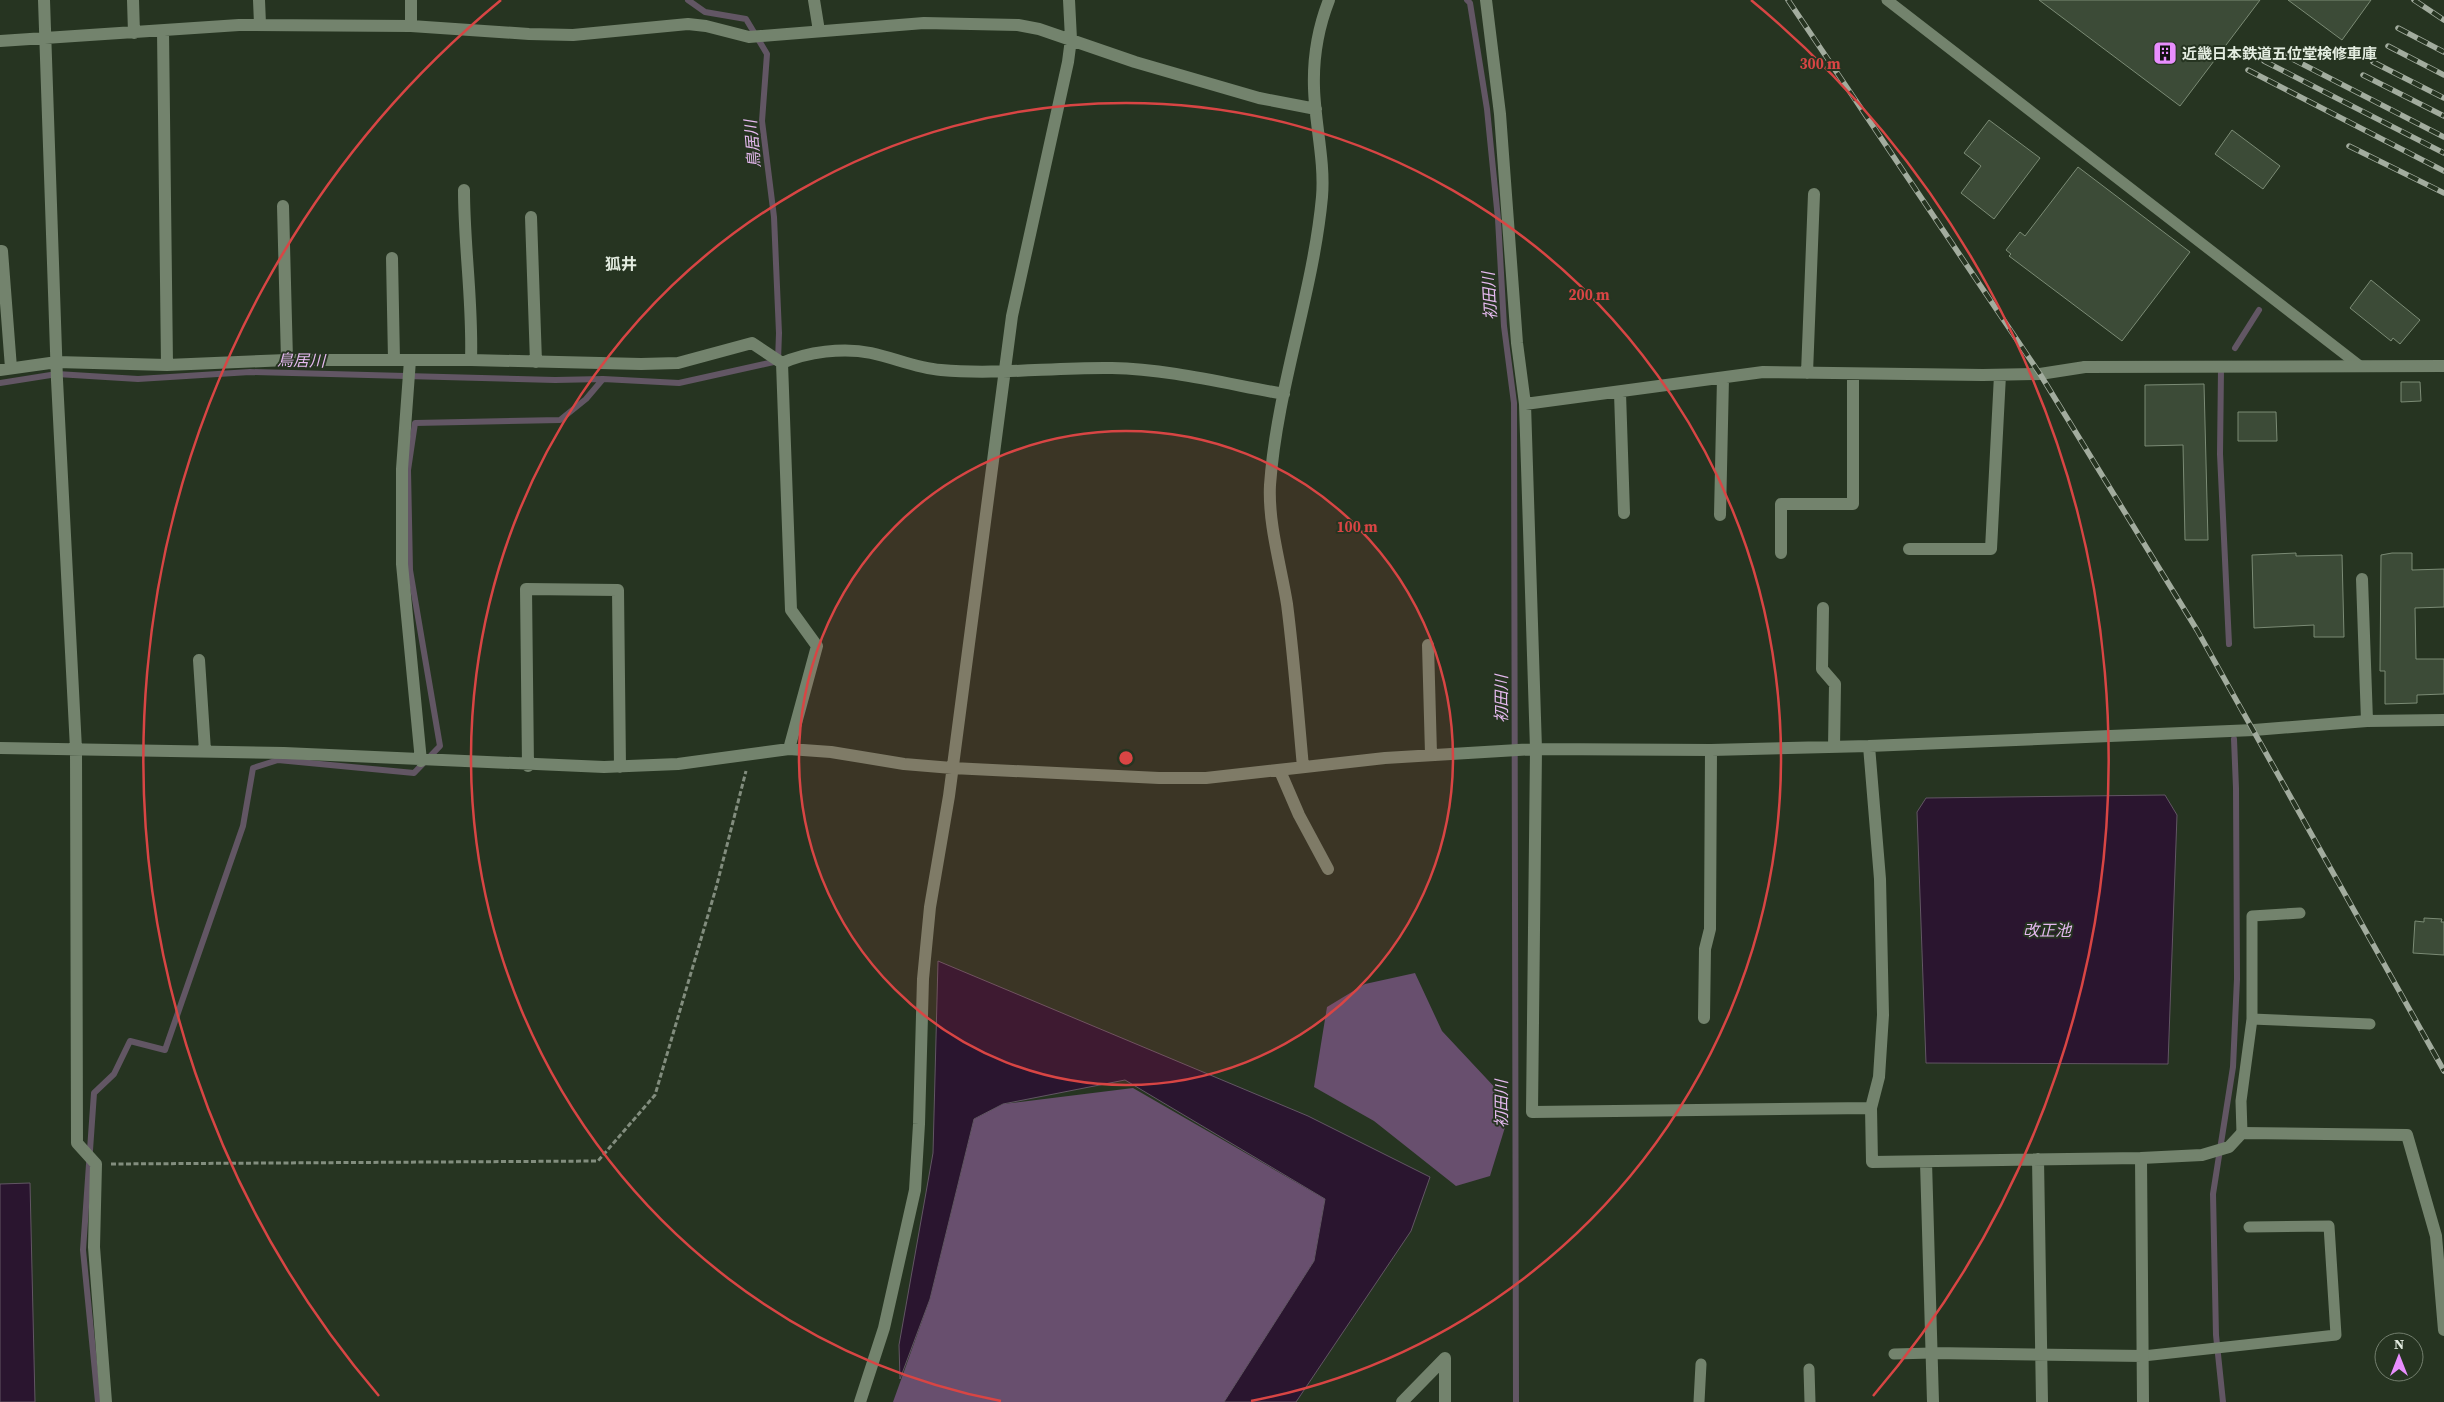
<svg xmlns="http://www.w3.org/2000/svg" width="2444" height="1402" font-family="'Source Serif 4','Noto Sans JP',serif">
  <rect width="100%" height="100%" fill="#263421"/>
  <path fill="#684f6e" d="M1415,973L1442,1031L1500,1093L1506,1124L1490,1176L1456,1186L1374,1121L1314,1087L1327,1007L1365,984Z
    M1133,1088L1325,1199L1314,1261L1224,1402H893L930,1299L974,1119L1003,1104Z"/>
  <path fill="#2a152f" stroke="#625664" d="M2165,795L2177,815L2168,1064L1926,1063L1917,812L1926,798Z
    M938,961L1308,1116L1430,1177L1411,1231L1296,1402H1224L1314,1261L1325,1199L1125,1080L1003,1104L974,1119L930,1299L900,1379L899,1345L933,1153Z
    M30,1183L35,1402H0V1184Z"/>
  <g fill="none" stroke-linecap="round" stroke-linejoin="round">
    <path stroke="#625664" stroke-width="6" d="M1467,0L1470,3L1487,109L1498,219L1504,326L1514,403L1516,1402
      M2235,348L2259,310
      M2221,369L2220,454L2229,644
      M0,383L57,374L138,379L250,372L555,380L603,379
      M98,1402L83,1250L94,1093L114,1074L130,1041L165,1050L243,826L253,768L278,760L414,773L440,746L410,570L408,470L415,423L560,420L586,399L603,379L679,383L778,361L779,333L774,217L762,121L767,54L746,19L705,12L688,0
      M2223,1402L2216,1335L2213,1194L2233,1067L2237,979L2236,788L2234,739"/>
  </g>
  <path fill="#3c4b37" stroke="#7b8b75" d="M2039,0H2260L2180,106Z
    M2288,0H2371L2342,40Z
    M1989,120L2040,158L1994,219L1961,193L1981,166L1964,153Z
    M2232,130L2280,166L2263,189L2215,154Z
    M2078,167L2190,252L2122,341L2009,256L2011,254L2006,250L2020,232L2025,236Z
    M2371,280L2420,320L2400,344L2393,338L2391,341L2350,308Z
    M2401,382H2420L2421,401L2401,402Z
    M2204,384L2208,540H2185L2183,445L2145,446V385Z
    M2238,412H2276L2277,441H2238Z
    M2296,553V556L2342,555L2344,637H2314V625L2254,628L2252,555Z
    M2392,553H2412V570L2444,569V607L2415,608L2416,659H2444V694L2417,695V703L2385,704V671H2380L2381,555Z
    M2424,918L2442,919L2441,922H2444V955L2413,953L2415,921L2424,922Z"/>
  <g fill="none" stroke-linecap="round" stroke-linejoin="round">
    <path stroke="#828d7e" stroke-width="3" stroke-dasharray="5 2.5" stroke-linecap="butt" d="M111,1164L598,1161L655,1095L716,888L746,771"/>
    <path stroke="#73836d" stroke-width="11" d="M1887,0L2360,366
      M2252,1019L2370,1024
      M2242,1133L2241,1101L2252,1019V916L2300,913
      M1894,1354L1932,1353
      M2143,1356L2336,1335L2329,1226L2249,1227
      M1809,1369L1810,1402
      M1699,1402L1701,1364"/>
    <path stroke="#73836d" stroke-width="12" d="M44,0L57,380L76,749L77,1143L96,1164L94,1247L106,1402
      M133,0L134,33
      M259,0L260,24
      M411,0V26
      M814,0L819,31
      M1486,0L1500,114L1517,343L1525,404L1536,749L1532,1112L1871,1108
      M163,31L167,365
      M0,41L239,25L411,26L529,34L573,35L688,24L706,26L749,37L924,23L1018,25L1039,29L1135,62L1259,98L1316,109
      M464,190C464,247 473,303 471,360
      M283,206L287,360
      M531,217L536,362
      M0,251H2L11,368
      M392,258L394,360
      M410,360L402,469V564L421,761
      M0,370L57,362L167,365L287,360H471L641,364L678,363L752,343L782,363
      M1807,373L1814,194
      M1620,393L1624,513
      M1525,404L1763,372L1983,375L2040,374L2085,367
      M1720,515L1723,378
      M1909,549H1991L2000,375
      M1781,553V504H1853V374
      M2362,579L2367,721
      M1823,608L1822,669L1835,684L1834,747
      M1428,645L1431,754
      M199,660L205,751
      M1869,746L1880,879L1883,1015L1879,1077L1871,1108L1872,1162L2141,1158L2143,1402
      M0,748L284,753L604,767L678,764L789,749L831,752L904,764L952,768L1159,778H1206L1385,758L1536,749L1711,750L1869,746L2254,730L2367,721L2444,720
      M789,749L817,646L791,610L782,363C807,352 843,347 871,353C895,358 916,368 941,370C997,375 1055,367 1112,368C1169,369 1227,384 1284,394
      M528,766L526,589L618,590L620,767
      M1303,767C1298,713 1294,658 1287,604C1281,566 1268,524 1270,485C1277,387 1313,294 1322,197C1325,161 1315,124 1314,88C1313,58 1318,28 1329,0
      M1280,771L1299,815L1328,869
      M1704,1018L1705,949L1710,929L1711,750
      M2141,1158L2202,1155L2229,1147L2242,1133L2407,1135L2436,1236L2444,1330
      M2038,1159L2042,1402
      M1926,1162L1933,1402
      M1932,1353L2143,1356
      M860,1402L884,1328L915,1190L919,1124L923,979L930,907L949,796L1012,316L1068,62L1071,39L1069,0
      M1402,1402L1445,1358
      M1445,1402V1358"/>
    <path stroke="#73836d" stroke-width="12" d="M2085,367L2444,366"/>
    <g stroke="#a2ac9e" stroke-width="5.5">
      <path id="rail" d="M1788,0L2040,374L2197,630L2444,1071
        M2414,0L2444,20
        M2398,28L2444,52
        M2388,46L2444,75
        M2273,49L2444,137
        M2264,61L2444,153
        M2373,62L2444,98
        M2248,70L2444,171
        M2363,75L2444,116
        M2349,146L2444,193"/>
    </g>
    <use href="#rail" stroke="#263421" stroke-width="4" stroke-dasharray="11" stroke-linecap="butt"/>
  </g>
  <circle cx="1126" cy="758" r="327" fill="#d84544" fill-opacity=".12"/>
  <g fill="none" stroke="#d84544" stroke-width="2.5">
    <circle cx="1126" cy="758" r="327"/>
    <path d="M1001 1401A655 655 0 1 1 1251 1401"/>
    <path d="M379 1396A982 982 0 0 1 501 0M1751 0A982 982 0 0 1 1873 1396"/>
  </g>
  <defs>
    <g id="building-square" transform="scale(1.25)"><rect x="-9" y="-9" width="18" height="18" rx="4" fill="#e98efe" stroke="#263421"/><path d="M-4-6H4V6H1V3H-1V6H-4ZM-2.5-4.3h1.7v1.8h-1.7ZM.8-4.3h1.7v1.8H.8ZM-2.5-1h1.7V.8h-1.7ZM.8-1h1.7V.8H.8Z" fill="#111"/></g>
  </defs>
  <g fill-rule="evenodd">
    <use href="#building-square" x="2165" y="53"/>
  </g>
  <g text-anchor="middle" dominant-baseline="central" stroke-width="4" stroke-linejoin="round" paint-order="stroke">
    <g font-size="15" font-weight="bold" fill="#e3ece0" stroke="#263421" text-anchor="start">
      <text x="2182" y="53">近畿日本鉄道五位堂検修車庫</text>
    </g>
    <g font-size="16" font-style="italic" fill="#e6baf0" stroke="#263421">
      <text transform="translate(752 144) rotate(-95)">鳥居川</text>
      <text transform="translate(1489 296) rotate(-93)">初田川</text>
      <text transform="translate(301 360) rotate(1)">鳥居川</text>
      <text transform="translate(1501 699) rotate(-90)">初田川</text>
      <text x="2047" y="930">改正池</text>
      <text transform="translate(1501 1104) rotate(-90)">初田川</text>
    </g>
    <g font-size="16" font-weight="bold" fill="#e3ece0" stroke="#263421">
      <text x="621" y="264">狐井</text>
    </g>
  </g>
  <circle cx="1126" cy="758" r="8" fill="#d84544" stroke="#263421" stroke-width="2.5"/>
  <g font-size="15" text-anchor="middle" font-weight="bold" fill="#d84544" stroke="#263421" stroke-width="4" stroke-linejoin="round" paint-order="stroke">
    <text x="1820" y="69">300 m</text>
    <text x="1589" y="300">200 m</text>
    <text x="1357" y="532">100 m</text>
  </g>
  <g transform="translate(2399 1357)"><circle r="24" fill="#263421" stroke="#727e6d"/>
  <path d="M0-4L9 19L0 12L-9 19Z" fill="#e98efe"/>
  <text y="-8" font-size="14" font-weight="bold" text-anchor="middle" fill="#e3ece0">N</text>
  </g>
</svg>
